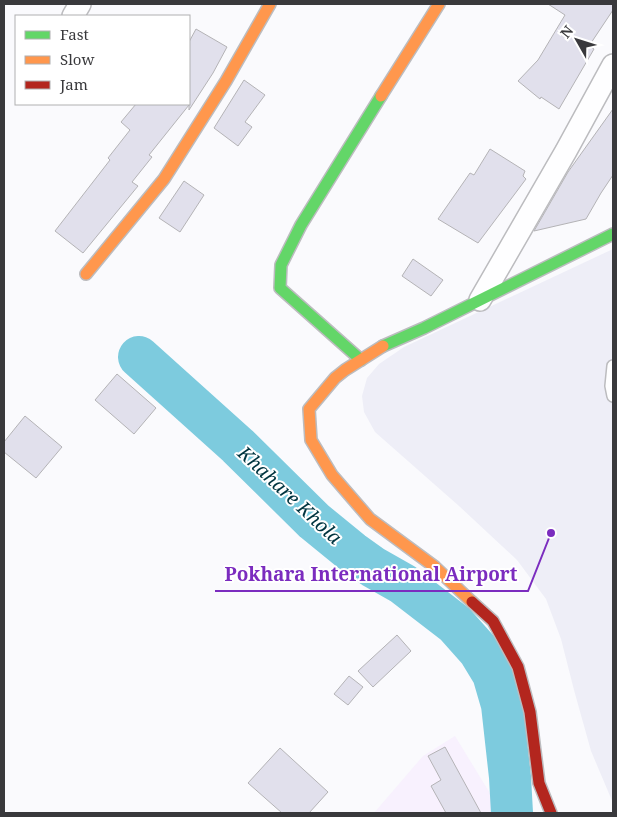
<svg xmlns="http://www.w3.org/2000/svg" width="617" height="817" font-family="'Noto Serif',serif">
  <rect width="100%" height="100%" fill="#fafafd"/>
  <path fill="#f8f1fe" d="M455,736L502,813H374L423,756Z"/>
  <path fill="#eeeef7" d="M613,249V803L591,751L574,690L561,639L546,599L517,560L459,506L375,432L364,412L362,396L367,378L379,364L404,347Z"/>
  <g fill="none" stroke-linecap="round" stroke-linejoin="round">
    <path stroke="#7dcbde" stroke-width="42" d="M139,357L238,446L314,521L352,552L373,567L403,584L455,624L479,651L493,674L502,705L510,777L512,813"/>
  </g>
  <path fill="#e1e0ec" stroke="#b4b3b6" d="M548,4H613V10L589,46L594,49L559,109L541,97L540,99L518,81L538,60L565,15Z
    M196,29L227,47L213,73L189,110V105L149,155L152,157L132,182L138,186L83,253L55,231L110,160L108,158L130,130L121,122L136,104H189V42Z
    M244,80L265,95L245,122L252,127L238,146L214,128Z
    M613,109V175L601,193L586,219L534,231L568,172Z
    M490,149L525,171L523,176L526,179L478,243L438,219L470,173L474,175Z
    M184,181L204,195L180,232L159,218Z
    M413,259L443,280L431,296L402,276Z
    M117,374L156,408L134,434L95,400Z
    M25,416L62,447L36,478L4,452V442Z
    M397,635L411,651L373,687L358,671Z
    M349,676L363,687L348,705L334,694Z
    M445,747L481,813H446L431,786L441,780L428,756Z
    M280,748L328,792L309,813H282L248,783Z"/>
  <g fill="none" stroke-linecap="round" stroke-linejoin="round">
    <g stroke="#bcbcbf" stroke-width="14">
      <path id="lane" d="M613,366L611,386L613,396"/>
    </g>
    <g stroke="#bcbcbf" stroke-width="24">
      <path id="street" d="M73,16L80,4
        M480,300L566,151L613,65"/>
    </g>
    <g stroke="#bcbcbf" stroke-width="14">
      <path id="fast" d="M383,346L424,328L613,234
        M361,360L280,288L281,265L301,225L381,96"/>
    </g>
    <g stroke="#bcbcbf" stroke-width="14">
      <path id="slow" d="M381,96L439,4
        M86,274L164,179L226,81L270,4
        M383,346L345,370L335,378L309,409L311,440L332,475L370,519L435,567L472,602"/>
    </g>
    <g stroke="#bcbcbf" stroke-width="14">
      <path id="jam" d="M472,602L493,621L518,667L530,712L539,783L551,813"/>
    </g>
    <use href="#lane" stroke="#fefeff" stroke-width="11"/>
    <use href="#street" stroke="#fefeff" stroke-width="21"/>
    <use href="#fast" stroke="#63d668" stroke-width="11"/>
    <use href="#slow" stroke="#ff974d" stroke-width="11"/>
    <use href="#jam" stroke="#b3261e" stroke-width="11"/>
  </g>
  <g text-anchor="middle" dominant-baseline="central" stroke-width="4" stroke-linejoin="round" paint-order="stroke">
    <g font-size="19" font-style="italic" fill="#003540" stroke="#fff">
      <text transform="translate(290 495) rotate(43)">Khahare Khola</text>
    </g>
  </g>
  <path fill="none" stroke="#7b2cbf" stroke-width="2" d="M551 533L528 591H215"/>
  <circle fill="#7b2cbf" stroke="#fff" stroke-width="2" cx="551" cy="533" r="5"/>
  <g font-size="19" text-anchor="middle" font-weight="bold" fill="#7b2cbf" stroke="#fff" stroke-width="4" stroke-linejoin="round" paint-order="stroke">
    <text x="371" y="581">Pokhara International Airport</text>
  </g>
  <rect width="617" height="817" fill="none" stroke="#39393c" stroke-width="10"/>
  <rect x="15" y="15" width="175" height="90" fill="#ffffff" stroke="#b0b0b1"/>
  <rect x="25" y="31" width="25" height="8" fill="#63d668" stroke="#b0b0b1"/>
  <text x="60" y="40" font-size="15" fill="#39393c">Fast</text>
  <rect x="25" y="56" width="25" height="8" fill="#ff974d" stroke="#b0b0b1"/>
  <text x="60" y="65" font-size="15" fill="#39393c">Slow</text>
  <rect x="25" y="81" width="25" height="8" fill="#b3261e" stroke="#b0b0b1"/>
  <text x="60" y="90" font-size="15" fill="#39393c">Jam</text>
  <g transform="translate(577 40) rotate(309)" stroke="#ffffff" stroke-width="4" paint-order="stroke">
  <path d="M0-4L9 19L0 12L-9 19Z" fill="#39393c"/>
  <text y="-8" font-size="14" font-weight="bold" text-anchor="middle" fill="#39393c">N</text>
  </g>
</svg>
